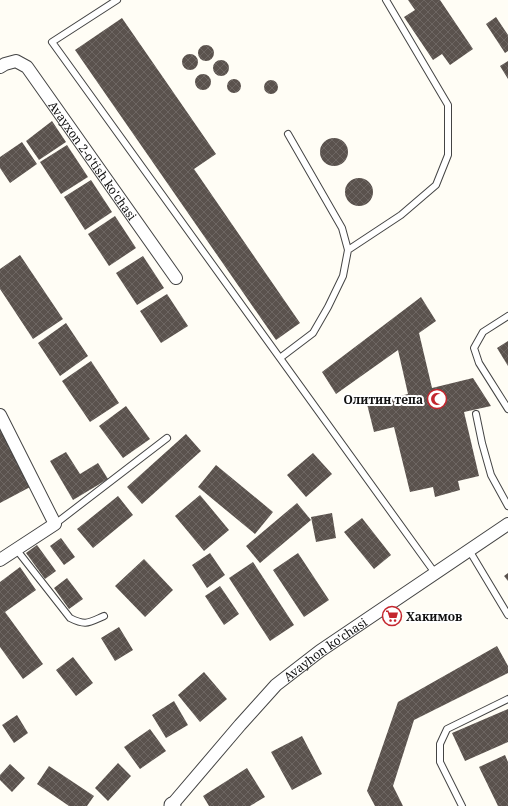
<svg xmlns="http://www.w3.org/2000/svg" width="508" height="806" font-family="'Noto Serif',serif">
  <defs>
    <pattern id="building-cross-hatch" width="8" height="8" patternUnits="userSpaceOnUse"><rect width="8" height="8" fill="#5a524d"/><path d="M0 0l8 8M0 8l8-8" fill="none" stroke="#6d6662"/></pattern>
  </defs>
  <rect width="100%" height="100%" fill="#fffdf5"/>
  <path fill="url(#building-cross-hatch)" d="M408,0H440L473,49L450,65L442,54L433,60L404,17L415,10Z
    M496,17L508,35V51L505,53L486,24Z
    M122,18L216,154L194,169L300,323L276,340L75,50Z
    M198 53a8 8 0 1 1 16 0a8 8 0 1 1-16 0Z
    M182 62a8 8 0 1 1 16 0a8 8 0 1 1-16 0Z
    M213 68a8 8 0 1 1 16 0a8 8 0 1 1-16 0Z
    M508,61V79L500,66Z
    M195 82a8 8 0 1 1 16 0a8 8 0 1 1-16 0Z
    M227 86a7 7 0 1 1 14 0a7 7 0 1 1-14 0Z
    M264 87a7 7 0 1 1 14 0a7 7 0 1 1-14 0Z
    M52,121L66,142L39,160L26,141Z
    M320 152a14 14 0 1 1 28 0a14 14 0 1 1-28 0Z
    M22,142L37,164L10,183L0,168V157Z
    M67,145L88,177L61,194L40,162Z
    M345 192a14 14 0 1 1 28 0a14 14 0 1 1-28 0Z
    M91,180L112,212L85,230L64,197Z
    M115,216L136,248L109,266L88,234Z
    M20,255L63,319L33,339L0,289V269Z
    M143,256L164,288L137,305L116,273Z
    M167,294L188,326L161,343L140,311Z
    M421,297L436,321L419,333L432,388L473,378L491,406L464,412L479,476L458,481L460,490L435,497L433,487L410,492L394,427L374,432L367,404L408,394L398,350L336,394L322,372Z
    M66,323L88,356L60,376L38,343Z
    M508,341V366L497,348Z
    M91,361L119,403L90,422L62,381Z
    M126,406L150,439L123,458L99,426Z
    M0,425L32,486L0,503Z
    M186,434L201,451L142,504L127,487Z
    M66,452L80,474L98,463L108,479L73,500L50,461Z
    M313,453L332,474L306,497L287,475Z
    M216,465L273,512L255,534L198,487Z
    M200,495L229,530L204,551L175,516Z
    M118,496L133,515L93,548L77,529Z
    M297,503L311,520L260,563L246,546Z
    M332,513L336,538L316,542L311,517Z
    M362,518L391,555L374,569L344,532Z
    M61,538L75,557L64,565L50,546Z
    M37,545L56,571L45,579L26,553Z
    M210,553L225,575L207,588L192,565Z
    M298,553L329,600L304,617L273,570Z
    M144,559L173,590L145,617L115,586Z
    M253,562L294,625L270,641L229,578Z
    M20,567L36,590L5,612L43,664L23,679L0,647V582Z
    M508,573V581L504,576Z
    M67,578L83,599L69,609L54,588Z
    M220,586L239,614L224,625L205,596Z
    M119,627L133,650L115,661L101,638Z
    M497,646L508,666V673L414,720L393,786L403,806H375L367,791L398,702Z
    M73,657L93,683L76,696L56,670Z
    M204,672L227,699L200,722L178,695Z
    M174,701L188,725L166,738L152,715Z
    M508,709V742L465,761L452,733Z
    M17,715L28,733L14,743L2,725Z
    M150,729L166,751L140,769L124,747Z
    M302,736L322,774L292,790L271,752Z
    M505,755L508,762V806H498L479,767Z
    M118,763L131,776L108,801L95,788Z
    M10,764L25,778L12,792L0,780V775Z
    M49,766L94,796L87,806H69L37,784Z
    M247,768L265,797L250,806H209L203,796Z"/>
  <g fill="none" stroke-linecap="round" stroke-linejoin="round">
    <g stroke="#444" stroke-width="8">
      <path id="service" d="M117,0L52,42L435,573
        M348,250L401,215L436,185L448,155V105L386,0
        M508,316L483,332L474,348L479,363L508,409
        M280,358L313,333L328,307L343,276L348,250L342,228L288,134
        M476,414L482,443L491,475L508,506
        M55,524L167,438
        M16,549L70,618C86,626 88,623 104,616
        M469,550L508,615
        M462,806L440,762V744L447,729L508,699"/>
    </g>
    <g stroke="#444" stroke-width="14">
      <g id="minor">
        <path id="s1" d="M0,67L5,64L16,61L27,67L176,278"/>
        <path d="M0,415L55,524L0,560"/>
        <path id="s2" d="M171,806L240,725L276,685L320,651L508,524"/>
      </g>
    </g>
    <g stroke="#444" stroke-width="17">
      <path id="tertiary" d="M172,805L173,806"/>
    </g>
    <use href="#service" stroke="#fff" stroke-width="6"/>
    <use href="#minor" stroke="#fff" stroke-width="12"/>
    <use href="#tertiary" stroke="#fff" stroke-width="15"/>
  </g>
  <defs>
    <g id="mosque-ring" transform="scale(1)"><circle r="9.5" fill="#fff" stroke="#c4262e" stroke-width="1.5"/><path d="M3.5-4.9A6 6 0 1 0 3.5 4.9A5 5 0 1 1 3.5-4.9Z" fill="#c4262e"/></g>
    <g id="supermarket-ring" transform="scale(1)"><circle r="9.5" fill="#fff" stroke="#c4262e" stroke-width="1.5"/><path d="M-6-5.5h2.5l.6 2H6L4.5 2H-2.5L-4.4-4H-6ZM-1.5 3.2a1.3 1.3 0 1 0 .1 0ZM3 3.2a1.3 1.3 0 1 0 .1 0Z" fill="#c4262e"/></g>
  </defs>
  <g fill-rule="evenodd">
    <use href="#mosque-ring" x="437" y="399"/>
    <use href="#supermarket-ring" x="392" y="616"/>
  </g>
  <g text-anchor="middle" dominant-baseline="central" stroke-width="4" stroke-linejoin="round" paint-order="stroke">
    <g font-size="12" fill="#111" stroke="#fff">
      <text stroke="none"><textPath href="#s1" startOffset="144">Avayxon 2-o'tish ko'chasi</textPath></text>
      <text stroke="none"><textPath href="#s2" startOffset="221">Avayhon ko'chasi</textPath></text>
    </g>
    <g font-size="12" font-weight="bold" fill="#111" stroke="#fff" text-anchor="end">
      <text x="423" y="399">Олитин тепа</text>
      <text x="406" y="616" text-anchor="start">Хакимов</text>
    </g>
  </g>
</svg>
